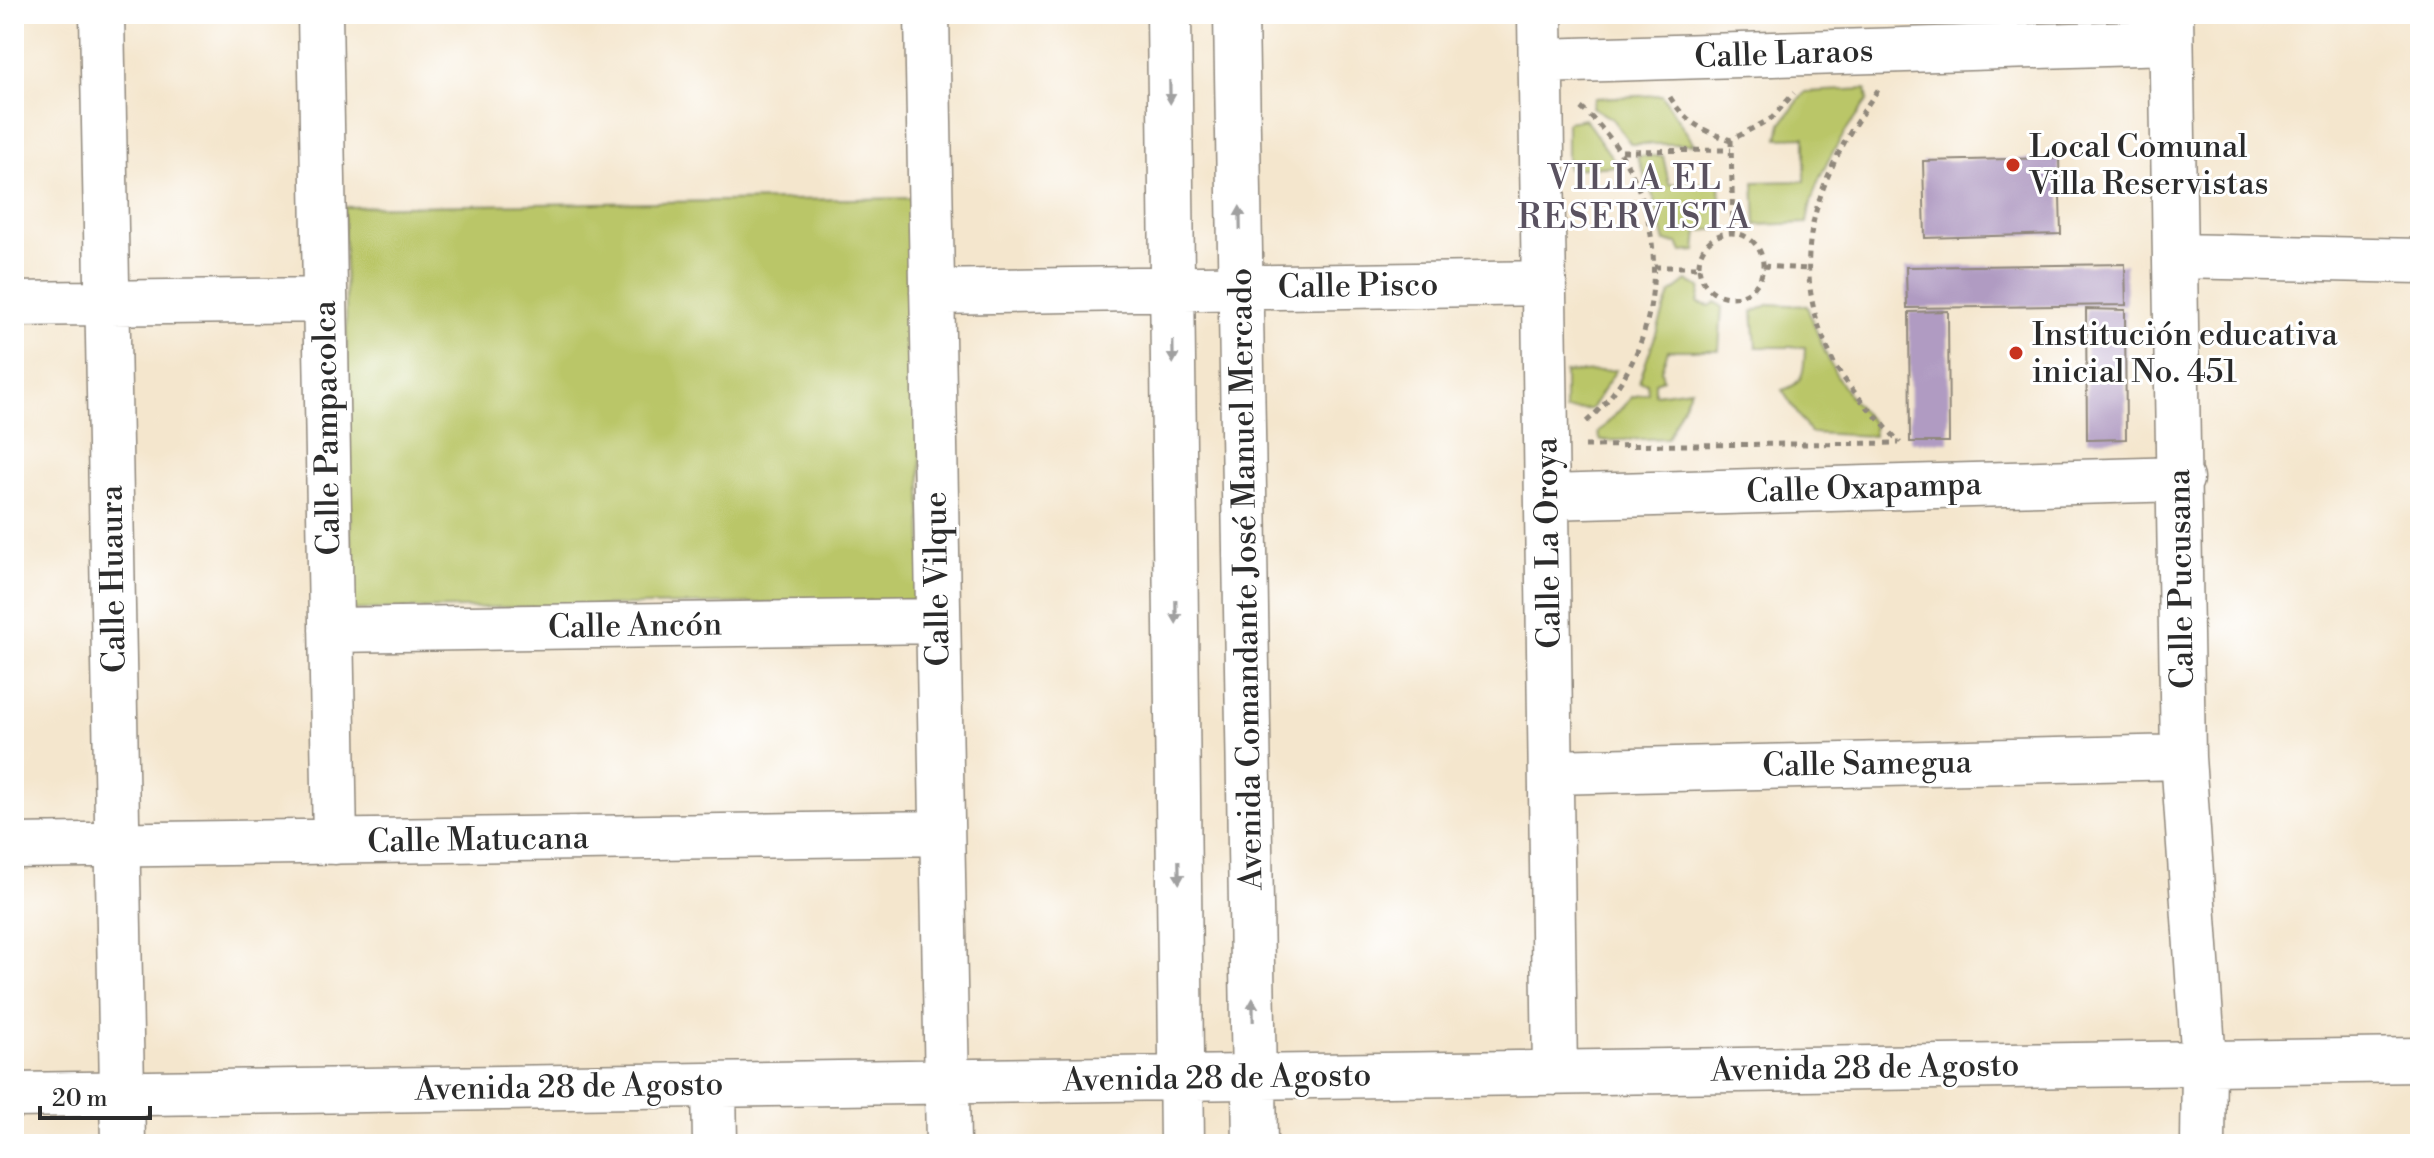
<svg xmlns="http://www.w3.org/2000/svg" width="2434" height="1158" font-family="'Libre Bodoni',serif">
  <rect width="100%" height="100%" fill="#fff"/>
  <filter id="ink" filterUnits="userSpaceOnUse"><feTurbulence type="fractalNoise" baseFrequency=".0125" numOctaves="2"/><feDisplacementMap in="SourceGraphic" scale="16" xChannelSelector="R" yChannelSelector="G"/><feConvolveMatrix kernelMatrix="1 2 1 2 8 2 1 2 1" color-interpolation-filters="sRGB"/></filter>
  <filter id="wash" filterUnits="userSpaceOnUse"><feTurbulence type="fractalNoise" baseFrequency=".006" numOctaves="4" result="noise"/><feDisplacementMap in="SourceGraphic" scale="32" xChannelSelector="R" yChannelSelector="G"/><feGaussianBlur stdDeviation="1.8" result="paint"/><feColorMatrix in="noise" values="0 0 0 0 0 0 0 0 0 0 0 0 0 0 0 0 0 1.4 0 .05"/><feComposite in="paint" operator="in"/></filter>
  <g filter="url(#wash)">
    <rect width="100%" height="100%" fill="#f4e6cd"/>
    <path fill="#bac667" stroke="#727849" stroke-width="2" d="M1866,89L1868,100C1841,137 1813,177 1807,223L1756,225L1754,182L1805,181V137L1778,138L1781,124L1805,92Z
      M1662,95L1694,144H1631L1612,119L1592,107L1595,98Z
      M1585,119L1618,166L1567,169V122Z
      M1637,156H1663L1669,184L1720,183L1722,229L1698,231L1696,251L1682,252L1678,243L1665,242L1654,199Z
      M916,198L923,600L352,610L344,207Z
      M1687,281L1701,287L1698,303L1710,306L1716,302L1722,307L1719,350H1668L1661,370L1663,379L1655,382V394L1691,389L1667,438L1601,441L1598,433L1632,397L1648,393L1647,383L1639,382L1670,294Z
      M1770,304L1807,306C1823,350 1838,390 1873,423L1874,436L1810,433L1782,390C1806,384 1804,368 1805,347H1756L1753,312Z
      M1616,370L1591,409L1565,410V373Z"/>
    <g id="blocks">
      <path fill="#b09bc2" d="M2059,158L2061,234L1925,238L1923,161Z
        M2125,264L2126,305L1907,308L1906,267Z
        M2086,309L2125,310L2126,439L2087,440Z
        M1948,311L1949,442H1910L1909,312Z"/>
    </g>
  </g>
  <g filter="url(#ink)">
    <use href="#blocks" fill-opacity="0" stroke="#90887c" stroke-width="2"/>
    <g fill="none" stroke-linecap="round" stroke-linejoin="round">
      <g stroke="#90887c" stroke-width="47">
        <path id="minor" d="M102,14L123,1144
          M320,14L335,842
          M927,14L948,1144
          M1169,14L1182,1144
          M1236,14L1255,1144
          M1540,14L1555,1073
          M2171,14L2183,757L2204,1063L2203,1144
          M1541,61L2171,42
          M2175,256L2420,261
          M932,292L1544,283
          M14,304L325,300
          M1547,497L2181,479
          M331,630L938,621
          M1551,772L2183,757
          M14,846L942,833
          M714,1085L715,1144
          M14,1095L2420,1060"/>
      </g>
      <path stroke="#90887c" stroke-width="5" stroke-dasharray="6 6" stroke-linecap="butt" d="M1878,90C1824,165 1786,249 1824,340C1829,351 1833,364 1840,373C1857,398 1880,420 1900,443
        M1670,97C1686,123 1703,131 1731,140L1772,118L1794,93
        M1581,108C1675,187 1679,342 1585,423
        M1731,140L1733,233
        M1622,151L1731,150
        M1699 265a32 32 0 1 1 64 0a32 32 0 1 1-64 0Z
        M1763,266L1807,269
        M1654,267H1699
        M1585,446L1899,443"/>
      <use href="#minor" stroke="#fff" stroke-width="44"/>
    </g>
    <defs><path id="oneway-solid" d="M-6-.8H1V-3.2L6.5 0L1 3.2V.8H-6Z" transform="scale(2)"/></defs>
    <g fill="#a0a0a0">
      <use href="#oneway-solid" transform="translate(1170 92) rotate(89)"/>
      <use href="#oneway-solid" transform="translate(1240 218) rotate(-91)"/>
      <use href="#oneway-solid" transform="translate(1173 352) rotate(89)"/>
      <use href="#oneway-solid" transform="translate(1176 612) rotate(89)"/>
      <use href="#oneway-solid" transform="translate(1179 872) rotate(89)"/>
      <use href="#oneway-solid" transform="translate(1253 1010) rotate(-91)"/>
    </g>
  </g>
  <g fill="#c8321e" stroke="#fff" stroke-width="3">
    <circle cx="2013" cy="165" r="8"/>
    <circle cx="2016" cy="353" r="8"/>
  </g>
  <g text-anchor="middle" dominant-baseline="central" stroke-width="6" stroke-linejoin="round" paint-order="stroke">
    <g font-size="32" fill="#2b2b2b" stroke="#fff">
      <text transform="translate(1784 54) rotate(-2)">Calle Laraos</text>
      <text transform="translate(1358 286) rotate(-1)">Calle Pisco</text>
      <text transform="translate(327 428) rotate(-91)">Calle Pampacolca</text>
      <text transform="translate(1864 488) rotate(-2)">Calle Oxapampa</text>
      <text transform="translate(1548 543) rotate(-91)">Calle La Oroya</text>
      <text transform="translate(113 579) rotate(-91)">Calle Huaura</text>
      <text transform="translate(937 579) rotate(-91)">Calle Vilque</text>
      <text transform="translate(1246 579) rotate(-91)">Avenida Comandante José Manuel Mercado</text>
      <text transform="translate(2181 579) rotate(-91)">Calle Pucusana</text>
      <text transform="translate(635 626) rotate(-1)">Calle Ancón</text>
      <text transform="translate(1867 764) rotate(-1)">Calle Samegua</text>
      <text transform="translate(478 840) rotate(-1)">Calle Matucana</text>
      <text transform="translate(1865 1068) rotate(-1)">Avenida 28 de Agosto</text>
      <text transform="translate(1217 1078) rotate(-1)">Avenida 28 de Agosto</text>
      <text transform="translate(569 1087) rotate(-1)">Avenida 28 de Agosto</text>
    </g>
    <g font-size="32" fill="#2b2b2b" stroke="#fff" text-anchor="start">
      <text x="2029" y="147">Local Comunal<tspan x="2029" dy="37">Villa Reservistas</tspan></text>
      <text x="2032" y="335">Institución educativa<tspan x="2032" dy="37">inicial No. 451</tspan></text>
    </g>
    <g font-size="34" letter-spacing="2" fill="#5a5260" stroke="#fff">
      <text x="1635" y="179">VILLA EL<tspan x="1635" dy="39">RESERVISTA</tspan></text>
    </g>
  </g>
  <rect width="2434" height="1158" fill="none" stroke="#fff" stroke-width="48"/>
  <path d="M40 1106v12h110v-12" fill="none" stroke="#2b2b2b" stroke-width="4"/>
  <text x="52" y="1106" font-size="24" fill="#2b2b2b" stroke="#ffffff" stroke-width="6" paint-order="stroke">20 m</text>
</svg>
